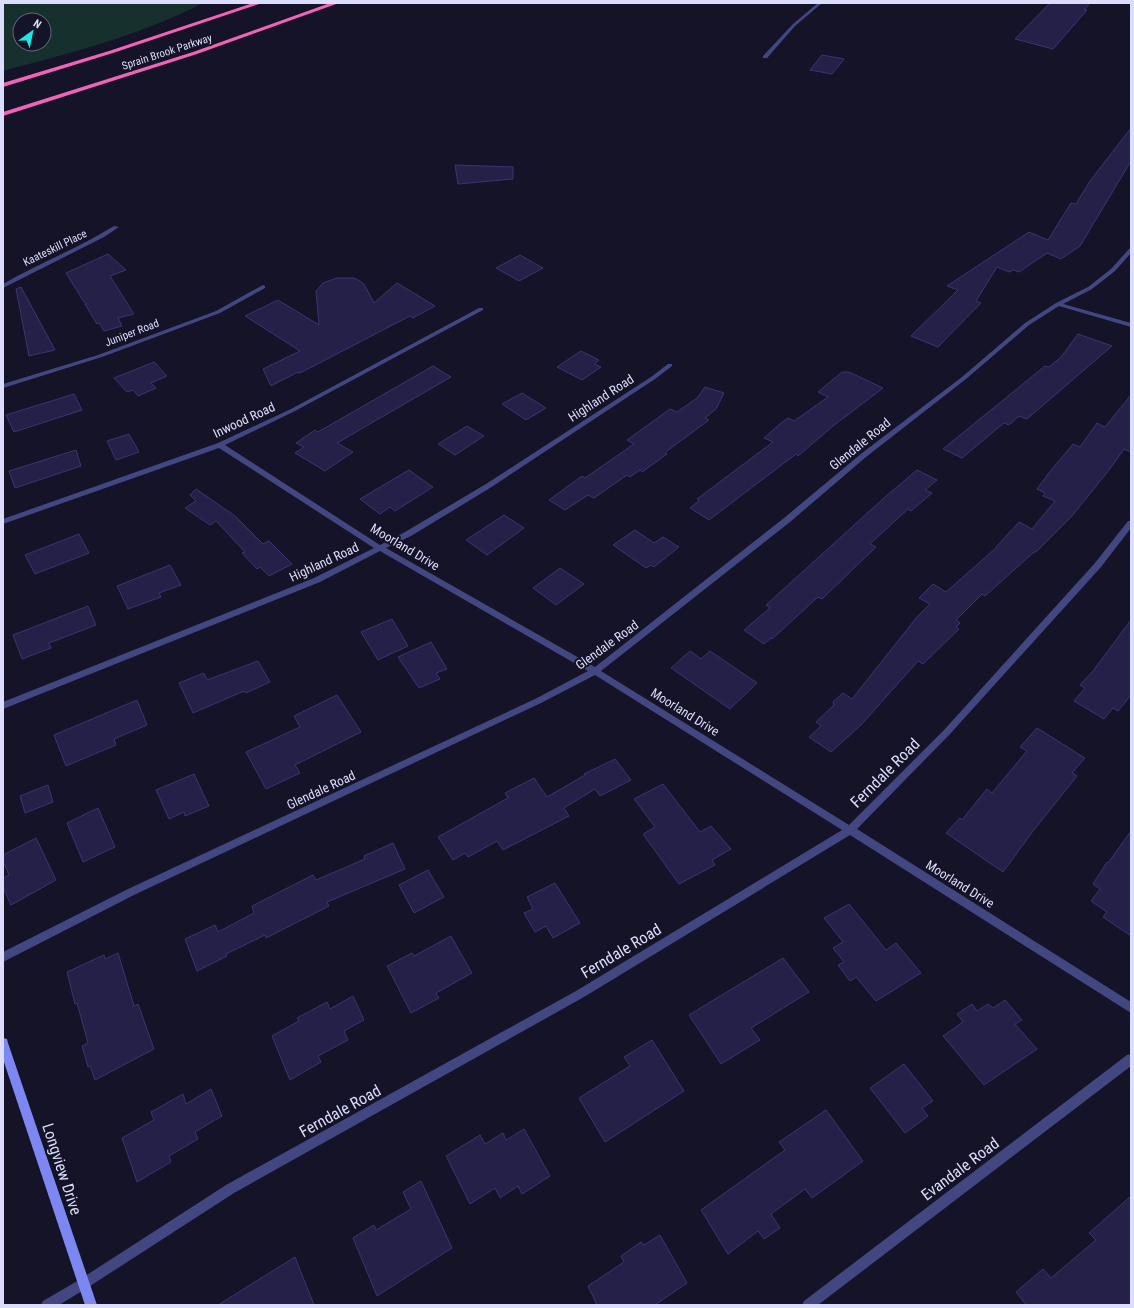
<svg xmlns="http://www.w3.org/2000/svg" width="1134" height="1308" font-family="'Roboto Condensed',sans-serif">
  <rect width="100%" height="100%" fill="#141327"/>
  <path fill="#16312d" fill-rule="evenodd" d="M3,3H203C142,35 70,53 3,71ZM20,20H44V44H20Z"/>
  <path fill="#242047" stroke="#3a3570" d="M1050,3H1090L1084,10H1087L1053,49L1015,39Z
    M822,55L844,59L832,74L810,70Z
    M1131,128V161L1080,246L1061,259L1047,253L1019,272L1013,270L1009,272L997,267L976,301L981,303L938,347L911,336L958,290L947,286L1029,232L1048,240L1071,203L1076,204L1090,181Z
    M455,165L513,167V179L458,184Z
    M108,254L126,270L110,276L134,314L118,318L122,326L104,331L99,323L97,324L85,304H87L84,302L66,273Z
    M520,255L543,268L519,281L496,268Z
    M337,278H354L360,281L364,284L374,303L397,283L435,306L413,318L410,316L300,373L298,372L271,386L263,369L300,351L245,316L278,300L319,325L316,291L323,283Z
    M21,287L55,350L29,356L16,289Z
    M1078,334L1112,346L1027,419L1019,416L1009,425L1004,423L962,458L943,449L1045,366L1049,367L1061,357Z
    M581,351L599,360L594,364L601,367L582,380L557,367Z
    M154,362L167,376L151,383L156,388L138,396L133,390L127,392L114,378Z
    M433,366L451,377L337,443L353,452L325,471L295,453L304,447L296,443L315,430L318,432Z
    M842,372H849L883,388L833,426L798,456L796,454L709,520L690,508L699,501L697,499L773,442L764,438L781,423L788,418L794,421L828,397L818,392Z
    M705,387L724,393L716,409L705,418L709,420L667,451L665,453L667,454L642,472L640,470L630,477L627,475L594,498L588,495L565,510L549,500L582,476L585,478L634,444L627,440L670,409L677,412L697,398Z
    M522,393L546,408L526,420L502,404Z
    M74,394L82,410L14,432L6,415Z
    M1131,395V452L1124,449L1109,470L1072,516L1036,552H1034L985,596L982,594L956,620L960,623L956,627L959,629L923,664L918,661L861,725L831,752L809,737L821,726L816,722L834,705L833,702L843,693L852,699L917,617L930,604L919,598L933,584L946,592L997,547H996L1019,522L1032,529L1055,501L1043,496L1045,493L1037,489L1048,474L1073,444L1080,447L1097,423L1105,427Z
    M467,426L484,436L455,455L438,444Z
    M129,434L139,452L116,460L107,441Z
    M76,450L81,466L15,488L9,471Z
    M409,470L433,487L395,511L390,507L380,514L360,499Z
    M917,470L937,480L925,490L932,493L911,511L908,509L870,544L876,547L822,599L818,597L772,639L771,638L764,644L744,630L770,608L766,605L885,497Z
    M196,489L235,516L263,544L269,541L292,564L269,576L260,567L257,569L242,553L245,552L216,521L210,525L185,508L196,501L190,495Z
    M504,515L524,528L487,555L466,540Z
    M635,530L654,543L663,537L679,547L654,567L651,565L646,568L613,545Z
    M79,534L89,553L35,574L25,555Z
    M170,565L181,585L159,593L161,597L128,609L117,586Z
    M560,568L584,584L556,605L533,588Z
    M88,606L96,625L49,643L51,648L22,659L13,635Z
    M392,619L408,646L378,660L361,632Z
    M1131,620V695L1118,711L1113,708L1104,719L1074,701L1085,688L1080,685L1093,671Z
    M431,642L447,669L436,673L440,679L419,688L398,657Z
    M690,651L701,659L710,651L757,683L730,709L671,668Z
    M258,661L270,682L246,693L244,691L193,713L179,683L204,673L207,680Z
    M337,695L361,732L295,765L300,773L266,789L246,752L300,727L294,716Z
    M137,700L147,725L114,739L116,745L66,766L54,735Z
    M1037,728L1085,758L1072,773L1077,776L1033,831L1003,872L946,833L960,818L962,820L987,789L992,793L1027,751L1020,747Z
    M615,759L631,780L600,796L595,789L564,808L569,816L503,850L497,841L468,857L465,853L453,860L438,837L508,798L505,793L534,778L547,797L585,775L584,774Z
    M194,774L209,806L185,816L184,812L169,819L156,790Z
    M663,784L700,832L711,826L731,849L712,860L715,865L679,884L643,834L655,827L634,799Z
    M48,785L53,802L25,813L20,796Z
    M98,808L115,847L83,862L67,823Z
    M1131,831V936L1103,917L1107,912L1091,901L1100,889L1093,884L1107,862L1108,863Z
    M36,838L56,880L11,905L3,887V878L9,875L3,861V855Z
    M393,843L405,869L327,902L329,906L266,938L265,935L226,954L227,956L197,971L185,939L215,925L218,932L254,913L252,906L313,875L316,880L365,859L364,856Z
    M428,870L444,897L414,913L399,885Z
    M555,883L580,923L553,938L546,926L535,932L524,913L533,909L527,897Z
    M849,904L886,950L896,943L921,973L876,1001L856,977L850,981L838,965L844,962L833,948L843,942L824,918Z
    M451,936L472,973L436,993L439,998L411,1013L387,966L412,953L414,956Z
    M118,953L134,1006L138,1004L154,1049L95,1080L90,1066L88,1067L82,1046L88,1043L77,1003L75,1004L67,972L104,955L105,959Z
    M783,958L809,992L751,1028L760,1040L721,1064L689,1015Z
    M353,996L364,1020L344,1031L348,1040L318,1056L321,1062L290,1080L272,1036L299,1021L297,1018L327,1002L330,1009Z
    M1005,1000L1022,1020L1015,1024L1037,1049L984,1085L943,1036L963,1022L957,1014L972,1004L977,1011L988,1004L993,1008Z
    M652,1040L684,1091L605,1142L579,1098L630,1066L624,1057Z
    M904,1064L933,1101L922,1108L928,1116L905,1133L870,1088Z
    M211,1089L222,1116L195,1132L198,1139L169,1156L171,1162L137,1182L122,1138L154,1120L151,1112L183,1094L186,1104Z
    M826,1110L863,1161L812,1198L805,1189L771,1214L780,1228L764,1239L758,1231L728,1254L701,1210L785,1150L779,1142Z
    M524,1129L550,1176L522,1194L518,1186L500,1198L495,1188L470,1204L446,1156L480,1135L485,1144L503,1133L506,1140Z
    M421,1181L452,1248L377,1296L353,1238L374,1225L376,1230L411,1209L403,1192Z
    M1131,1196V1305H1026L1016,1292L1043,1269L1051,1278L1096,1240L1089,1233Z
    M660,1235L687,1283L655,1305H597L588,1286L624,1262L621,1256L641,1242L644,1245Z
    M295,1257L314,1305H218Z"/>
  <g fill="none" stroke-linecap="round" stroke-linejoin="round">
    <path fill="#424782" fill-rule="evenodd" d="M818,3H822L795,26L767,58H763V56L793,24Z
      M114,226L119,227L104,237L3,288V284C39,263 79,248 114,226Z
      M1131,248V253L1115,271L1092,289L1063,304L1131,323V327L1059,306L1029,325L966,379L866,457L790,522L601,671L849,825L944,730L1095,563L1128,521H1131V528L1101,567L950,734L857,829L1131,1002V1013L850,835L584,997L234,1193L87,1288L59,1305H41L43,1301L79,1280L226,1185L576,991L842,830L595,675L541,703L134,895L3,962V952L128,889L535,699L588,671L380,551L320,582L3,709V702L314,578L374,548L219,448L3,524V519L218,443L291,409L479,308H483V310L295,411L225,445L380,545L405,532L486,484L651,377L668,364H672V366L655,379L490,488L411,536L386,548L595,667L784,518L862,453L962,377L1025,323L1056,303L1088,287L1111,269L1129,249Z
      M263,285L265,286V288L220,313L102,357L3,388V384L98,355L216,311Z
      M1131,1054V1066L818,1305H802L804,1301L1127,1055Z"/>
    <path fill="#7d87f2" fill-rule="evenodd" d="M3,1038L7,1039L8,1043L97,1305H85L3,1059Z"/>
    <path fill="#f063b7" fill-rule="evenodd" d="M253,3H262L113,53L3,87V83L109,51Z
      M330,3H339L197,54L3,116V112L193,52Z"/>
  </g>
  <g text-anchor="middle" dominant-baseline="central" stroke-width="4" stroke-linejoin="round" paint-order="stroke">
    <g font-size="11" fill="#dcdcfc" stroke="#141327">
      <text transform="translate(167 52) rotate(-18)">Sprain Brook Parkway</text>
      <text transform="translate(55 248) rotate(-26)">Kaateskill Place</text>
      <text transform="translate(132 333) rotate(-21)">Juniper Road</text>
    </g>
    <g font-size="13" fill="#dcdcfc" stroke="#141327">
      <text transform="translate(601 398) rotate(-33)">Highland Road</text>
      <text transform="translate(244 420) rotate(-25)">Inwood Road</text>
      <text transform="translate(860 444) rotate(-39)">Glendale Road</text>
      <text transform="translate(405 547) rotate(31)">Moorland Drive</text>
      <text transform="translate(324 562) rotate(-25)">Highland Road</text>
      <text transform="translate(607 645) rotate(-36)">Glendale Road</text>
      <text transform="translate(685 712) rotate(32)">Moorland Drive</text>
      <text transform="translate(321 790) rotate(-25)">Glendale Road</text>
      <text transform="translate(960 884) rotate(32)">Moorland Drive</text>
    </g>
    <g font-size="16" fill="#dcdcfc" stroke="#141327">
      <text transform="translate(885 773) rotate(-45)">Ferndale Road</text>
      <text transform="translate(621 951) rotate(-31)">Ferndale Road</text>
      <text transform="translate(340 1111) rotate(-29)">Ferndale Road</text>
      <text transform="translate(62 1169) rotate(72)">Longview Drive</text>
      <text transform="translate(960 1169) rotate(-37)">Evandale Road</text>
    </g>
  </g>
  <rect width="1134" height="1308" fill="none" stroke="#dcdcfc" stroke-width="8"/>
  <g transform="translate(32 32) rotate(33)"><circle r="19" fill="#141327" stroke="#64637c"/>
  <path d="M0-3L7 15L0 10L-7 15Z" fill="#1be9e6"/>
  <text y="-6" font-size="11" font-weight="bold" text-anchor="middle" fill="#dcdcfc">N</text>
  </g>
</svg>
